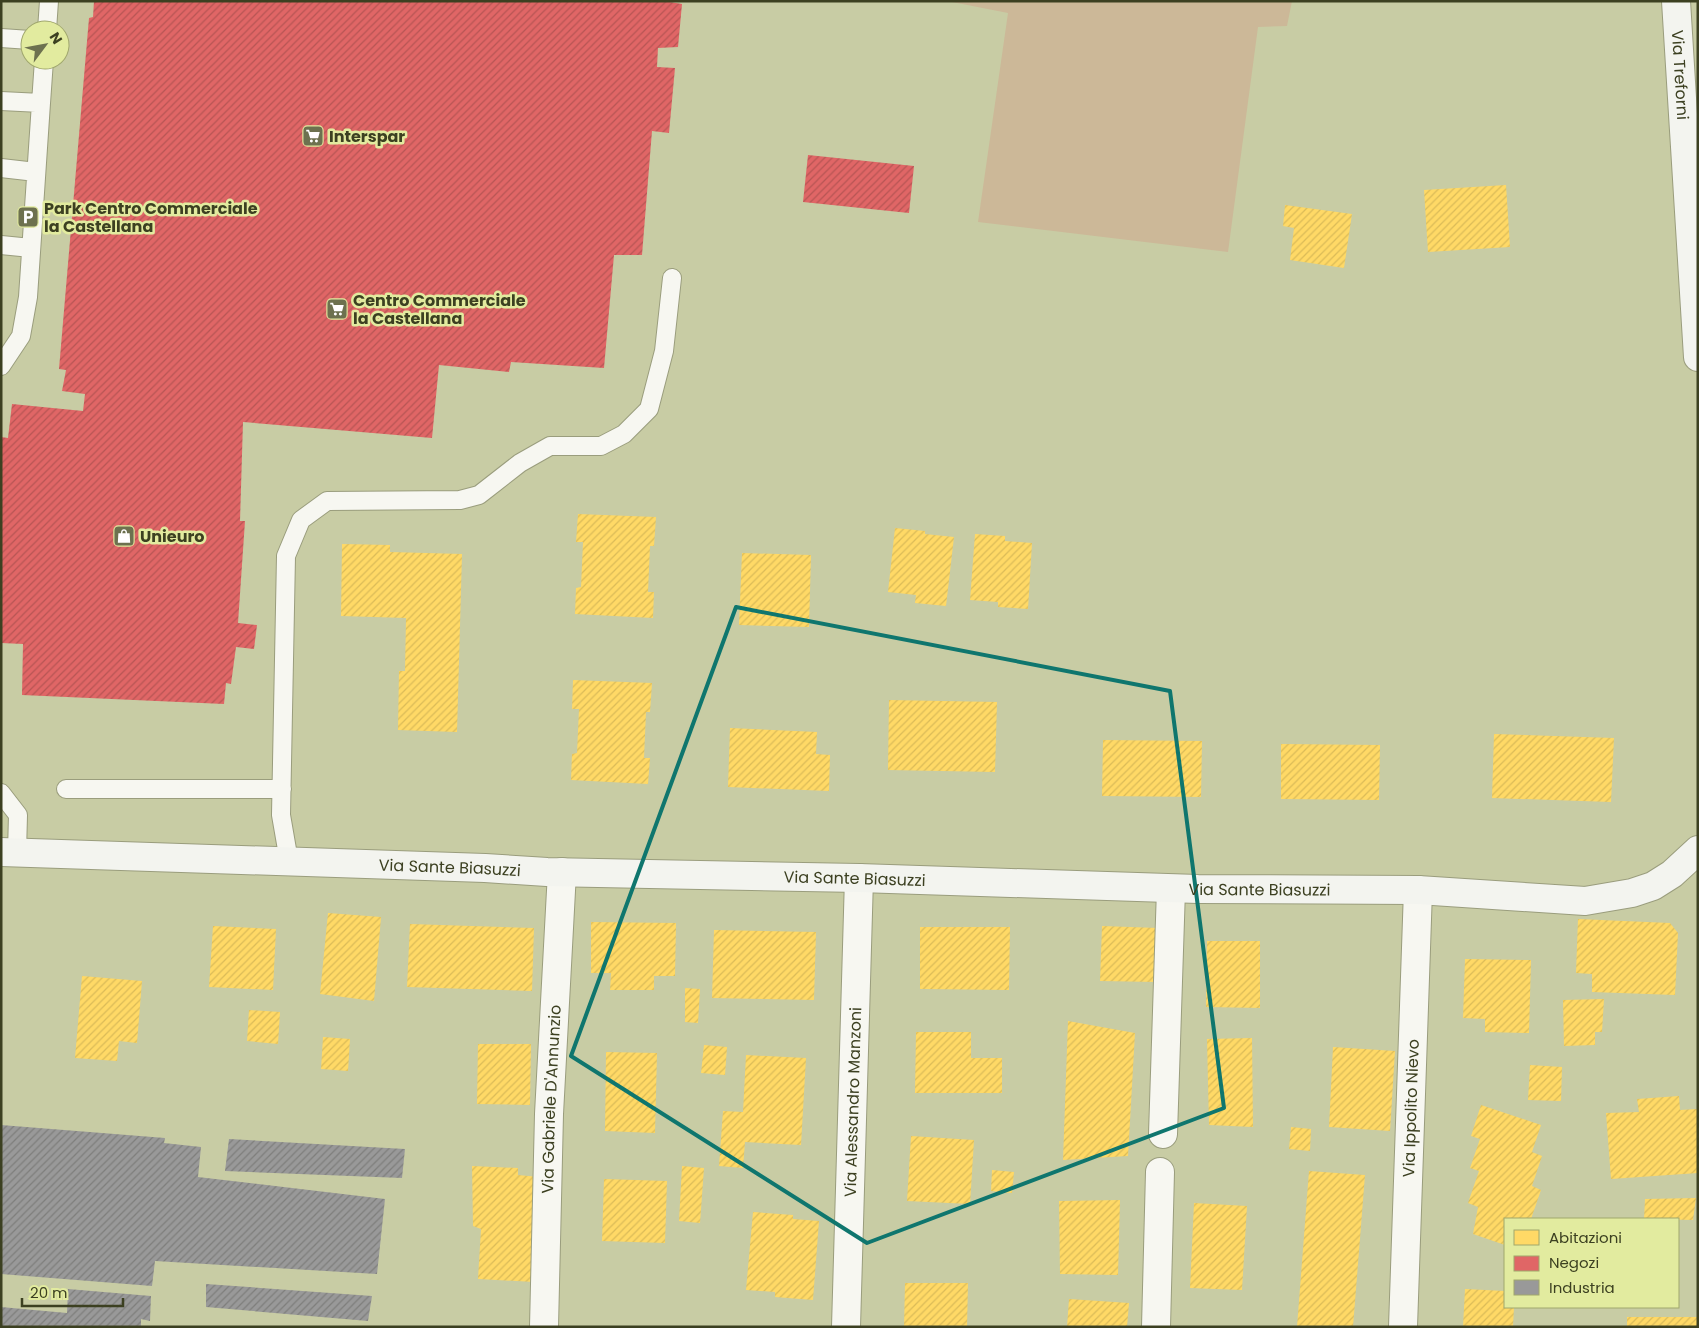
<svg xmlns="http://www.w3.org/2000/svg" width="1699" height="1328" font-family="Poppins,sans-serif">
  <defs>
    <pattern id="homes-hatch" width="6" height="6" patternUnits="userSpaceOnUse" patternTransform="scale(1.25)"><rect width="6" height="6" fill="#ffd966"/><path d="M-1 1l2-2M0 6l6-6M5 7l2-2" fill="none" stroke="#dbbb58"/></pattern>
    <pattern id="shops-hatch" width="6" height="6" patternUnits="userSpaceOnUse" patternTransform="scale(1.25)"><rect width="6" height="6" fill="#e06666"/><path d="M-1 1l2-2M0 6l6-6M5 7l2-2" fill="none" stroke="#b75554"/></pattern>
    <pattern id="industry-hatch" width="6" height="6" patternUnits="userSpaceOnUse" patternTransform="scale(1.25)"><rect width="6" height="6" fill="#999"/><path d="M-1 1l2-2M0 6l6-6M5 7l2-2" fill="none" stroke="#7e7e7c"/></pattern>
  </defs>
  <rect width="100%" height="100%" fill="#c8cca4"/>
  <path fill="#ccb898" d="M947,1H1292L1287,26L1258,27L1228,252L978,222L1008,13Z"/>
  <path fill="url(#homes-hatch)" d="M1506,185L1510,247L1428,252L1424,190Z
    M1285,205L1352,214L1344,268L1290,260L1294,228L1283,226Z
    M578,514L656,517L654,546H650L648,592H654L653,618L575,614L576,588L581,587L583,542H576Z
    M895,528L925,531V534L954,537L946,606L915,603L916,595L888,592Z
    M975,534L1005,536V541L1032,543L1028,609L998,607V602L970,600Z
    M342,544L390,545V552L462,554L457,732L398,730L399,671H405L406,618L341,616Z
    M742,553L811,555L809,627L739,625Z
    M573,680L652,683L650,712H646L644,758H650L648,784L571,780L572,754L577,753L579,709H572Z
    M889,700L997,702L995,772L888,770Z
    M730,728L817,732L816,754L830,755L829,791L728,787Z
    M1494,734L1614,738L1611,802L1492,798Z
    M1103,740L1202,741L1201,797L1102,796Z
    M1281,744L1380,745L1379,800L1281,799Z
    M328,913L381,917L374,1001L320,994Z
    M1578,919L1670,923L1678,933L1675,995L1592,992V974L1576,973Z
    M591,922L676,923L675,976H654V990H610L611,973H591Z
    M410,924L534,928L532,991L407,987Z
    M213,926L276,929L273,990L209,987Z
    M1102,926L1158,928L1156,982L1100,981Z
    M920,927H1010L1009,990L920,989Z
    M714,930L816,932L814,1000L712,998Z
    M1207,941H1260V1008L1206,1007Z
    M1465,959L1531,960L1529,1033L1485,1032V1019L1463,1018Z
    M82,976L142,981L137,1043L119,1041L117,1061L75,1058Z
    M685,988L700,989L698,1023L685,1022Z
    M1604,999L1602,1032H1595V1045L1564,1046L1563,1000Z
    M249,1010L280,1012L278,1044L247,1041Z
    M1068,1021L1135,1033L1128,1156L1063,1160Z
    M916,1032H971V1058H1002V1093H915Z
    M323,1037L350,1039L348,1071L321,1069Z
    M1252,1038L1253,1127L1209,1125L1207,1039Z
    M478,1044H531L530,1105L477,1104Z
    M704,1045L727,1047L725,1075L701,1073Z
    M1333,1047L1395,1051L1390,1131L1329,1127Z
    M606,1052L657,1053L655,1133L605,1131Z
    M746,1055L806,1058L801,1145L745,1142L743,1168L719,1166L723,1111L743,1112Z
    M1530,1065L1562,1067L1561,1101L1528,1100Z
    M1679,1096L1680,1110L1698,1109V1173L1611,1179L1606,1113L1639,1112L1637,1099Z
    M1481,1105L1541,1125L1532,1152L1542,1156L1532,1186L1541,1190L1531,1219H1505V1245L1473,1234L1478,1207L1468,1203L1479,1171L1470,1168L1480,1139L1471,1136Z
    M1291,1127L1311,1129L1310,1151L1289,1149Z
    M911,1136L974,1140L970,1204L907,1201Z
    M472,1166L518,1168V1175L539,1177L534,1282L478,1279L481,1229L473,1226Z
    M682,1166L704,1168L700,1223L679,1221Z
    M992,1170L1014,1172L1012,1193L991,1191Z
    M1309,1171L1365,1175L1353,1327H1297Z
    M604,1179L667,1181L665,1243L602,1241Z
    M1696,1198L1693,1220L1644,1219L1645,1199Z
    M1120,1200L1118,1275L1060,1274L1059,1201Z
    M1194,1203L1247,1206L1242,1290L1190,1288Z
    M753,1212L793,1215V1219L819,1221L813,1300L775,1297V1292L746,1290Z
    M905,1283H968L967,1327H904Z
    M1465,1289L1505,1291V1307H1514L1513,1327H1463Z
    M1069,1299L1129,1303L1127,1327H1067Z
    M1627,1317H1698V1327H1627Z"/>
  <path fill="url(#shops-hatch)" d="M94,1H664L682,4L678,47L658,48L657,67L675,68L669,133L652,131L642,255H614L604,368L511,362L509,372L439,365L432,438L243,422L240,521H245L238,623L257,625L254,649L236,647L231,684L226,683L224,704L22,695L23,644L1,643V437L8,438L12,404L83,411L85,394L62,391L66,370L59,369L89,18L93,17Z
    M808,155L914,166L909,213L803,202Z"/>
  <path fill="url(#industry-hatch)" d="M1,1125L165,1138L164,1143L201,1147L198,1177L385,1199L377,1274L155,1261L152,1286L1,1274Z
    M229,1139L405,1149L402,1178L225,1171Z
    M206,1284L372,1296L368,1321L206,1307Z
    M68,1289L151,1296L150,1321L141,1319V1327H1V1307L67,1313Z"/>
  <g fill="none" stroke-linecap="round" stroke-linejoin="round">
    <g stroke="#9a9d7d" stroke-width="20">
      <path id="lane" d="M47,30L49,1
        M1,38L30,40
        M1,101L41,103L28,297L21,336L1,366
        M41,103L44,60
        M1,168L36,172
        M1,245L31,248
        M66,789H282
        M1,793L18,815L17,852
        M289,861L281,815L286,556L301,520L327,501L460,500L479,495L520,463L550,446H601L624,434L649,409L664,351L672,278"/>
    </g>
    <g stroke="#9a9d7d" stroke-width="30">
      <g id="street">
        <path d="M1163,1134L1171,889"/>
        <path id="s1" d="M544,1327L549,1114L562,872"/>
        <path id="s2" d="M846,1327L859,878"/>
        <path d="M1156,1327L1160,1172"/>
        <path id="s3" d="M1403,1327L1418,890"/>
      </g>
    </g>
    <g stroke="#9a9d7d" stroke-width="30">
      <g id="secondary">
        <path id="s4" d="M1676,1L1698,357"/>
        <path id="s5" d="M1,852L485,868L547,872L859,878L1198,889L1418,890L1585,901L1632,893L1653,886L1672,874L1698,850"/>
      </g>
    </g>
    <use href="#lane" stroke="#f7f7f1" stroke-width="18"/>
    <use href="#street" stroke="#f7f7f1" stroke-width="28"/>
    <use href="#secondary" stroke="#f3f4ef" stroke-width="28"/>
  </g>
  <path fill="none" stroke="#0f766e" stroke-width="4" stroke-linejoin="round" d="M736,607L1170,691L1224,1108L867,1243L571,1056Z"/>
  <defs>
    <g id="supermarket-square" transform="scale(1.125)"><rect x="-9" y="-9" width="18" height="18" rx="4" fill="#6d714f" stroke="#e2eb9f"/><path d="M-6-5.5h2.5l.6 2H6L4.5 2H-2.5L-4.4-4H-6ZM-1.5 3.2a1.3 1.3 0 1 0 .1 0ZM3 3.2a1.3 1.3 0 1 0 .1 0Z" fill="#fff"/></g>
    <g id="parking-square" transform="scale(1.125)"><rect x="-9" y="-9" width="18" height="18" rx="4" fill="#6d714f" stroke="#e2eb9f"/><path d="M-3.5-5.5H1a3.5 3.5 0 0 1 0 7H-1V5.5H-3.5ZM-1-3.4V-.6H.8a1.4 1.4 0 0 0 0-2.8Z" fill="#fff"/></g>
    <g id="shop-square" transform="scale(1.125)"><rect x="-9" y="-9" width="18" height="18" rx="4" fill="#6d714f" stroke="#e2eb9f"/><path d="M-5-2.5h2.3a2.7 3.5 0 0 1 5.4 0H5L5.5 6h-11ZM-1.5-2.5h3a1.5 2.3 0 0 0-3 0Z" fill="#fff"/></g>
  </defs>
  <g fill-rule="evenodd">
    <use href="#supermarket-square" x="313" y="136"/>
    <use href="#parking-square" x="28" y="217"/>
    <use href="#supermarket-square" x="337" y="309"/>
    <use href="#shop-square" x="124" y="536"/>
  </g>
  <g text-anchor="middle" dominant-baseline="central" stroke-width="5" stroke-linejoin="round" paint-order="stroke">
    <g font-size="16" fill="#3c4021" stroke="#e2eb9f">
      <text stroke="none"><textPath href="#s4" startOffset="74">Via Treforni</textPath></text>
      <text stroke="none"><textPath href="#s5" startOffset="449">Via Sante Biasuzzi</textPath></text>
      <text stroke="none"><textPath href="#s5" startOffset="854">Via Sante Biasuzzi</textPath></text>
      <text stroke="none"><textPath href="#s5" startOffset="1259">Via Sante Biasuzzi</textPath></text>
      <text stroke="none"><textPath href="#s1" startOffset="228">Via Gabriele D'Annunzio</textPath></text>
      <text stroke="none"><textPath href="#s2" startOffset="225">Via Alessandro Manzoni</textPath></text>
      <text stroke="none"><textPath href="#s3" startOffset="219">Via Ippolito Nievo</textPath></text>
    </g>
    <g font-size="16" font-weight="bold" fill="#3c4021" stroke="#e2eb9f" text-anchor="start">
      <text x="329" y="136">Interspar</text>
      <text x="44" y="208">Park Centro Commerciale<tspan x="44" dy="18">la Castellana</tspan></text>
      <text x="353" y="300">Centro Commerciale<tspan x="353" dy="18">la Castellana</tspan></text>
      <text x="140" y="536">Unieuro</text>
    </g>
  </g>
  <rect width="1699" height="1328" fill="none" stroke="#3c4021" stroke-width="5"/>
  <rect x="1504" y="1218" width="175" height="90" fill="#e2eb9f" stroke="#a0a76d"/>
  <rect x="1514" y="1230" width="25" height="15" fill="#ffd966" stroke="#a0a76d"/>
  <text x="1549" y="1243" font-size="15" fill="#3c4021">Abitazioni</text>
  <rect x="1514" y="1256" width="25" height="15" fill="#e06666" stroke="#a0a76d"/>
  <text x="1549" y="1268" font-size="15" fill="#3c4021">Negozi</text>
  <rect x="1514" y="1280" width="25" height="15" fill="#999999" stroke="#a0a76d"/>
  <text x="1549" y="1293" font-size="15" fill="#3c4021">Industria</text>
  <g transform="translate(45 45) rotate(58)"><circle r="24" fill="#e2eb9f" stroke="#a0a76d"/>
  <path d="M0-4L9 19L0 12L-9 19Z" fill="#6d714f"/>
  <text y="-8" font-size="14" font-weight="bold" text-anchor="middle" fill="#3c4021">N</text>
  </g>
  <path d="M22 1298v8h101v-8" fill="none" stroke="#3c4021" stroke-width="2.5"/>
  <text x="30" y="1298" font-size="15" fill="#3c4021" stroke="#e2eb9f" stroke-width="4" paint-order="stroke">20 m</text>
</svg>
